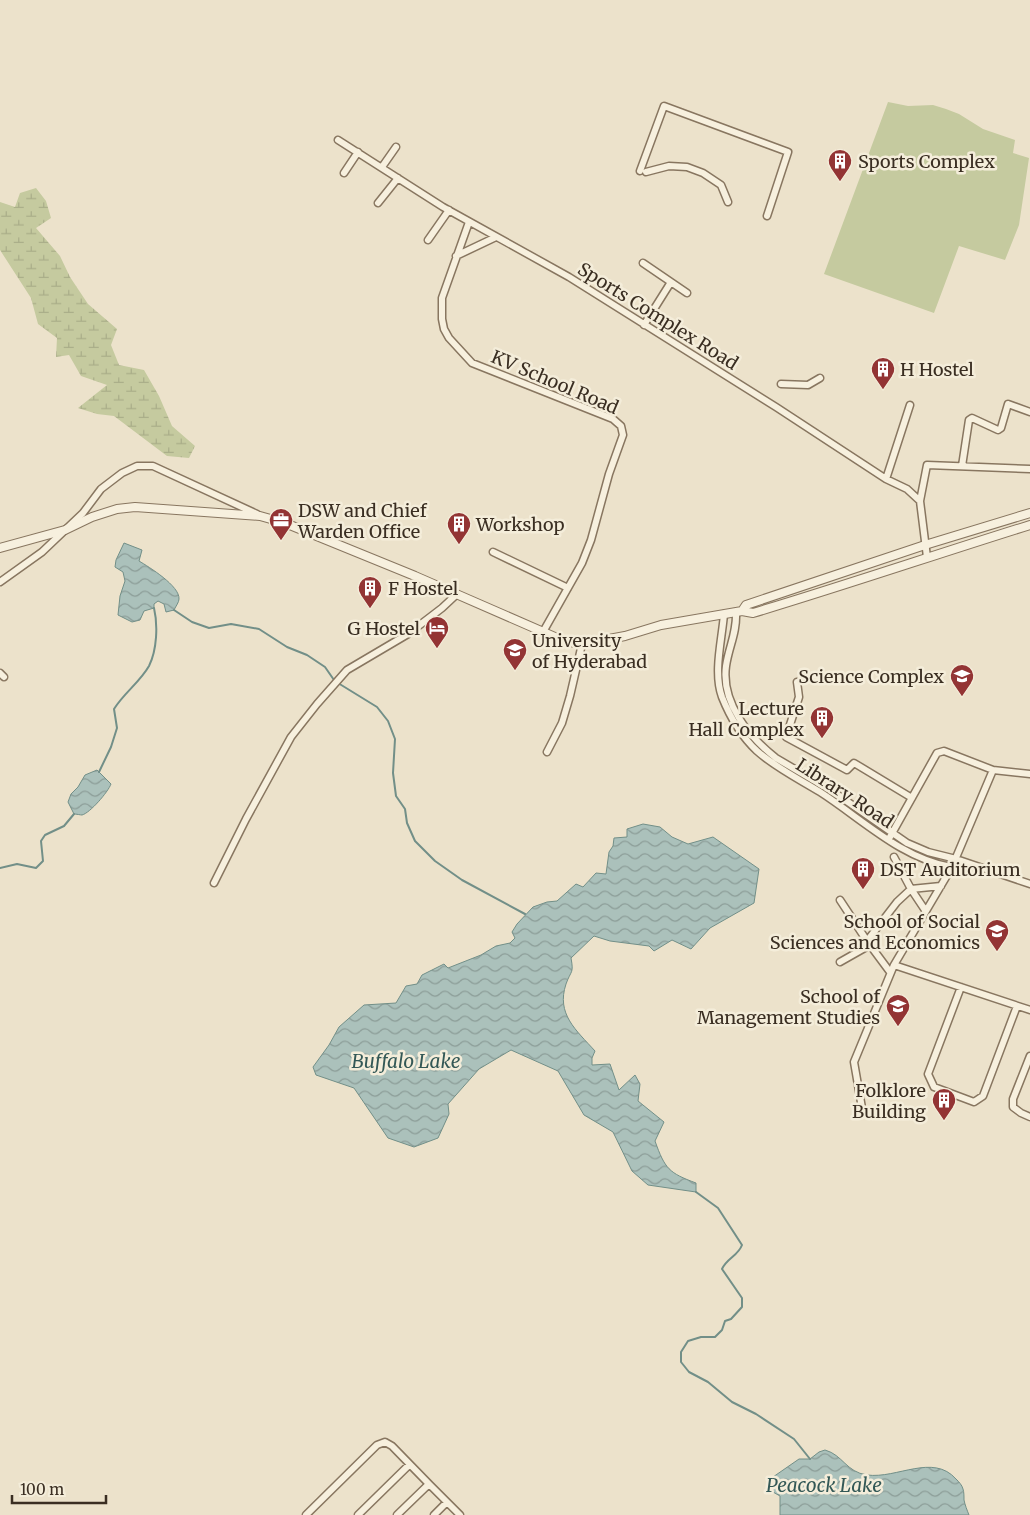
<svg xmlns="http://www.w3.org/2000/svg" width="1030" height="1515" font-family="Merriweather,serif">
  <defs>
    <pattern id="wetland-marsh" width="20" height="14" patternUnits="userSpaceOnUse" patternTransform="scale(1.25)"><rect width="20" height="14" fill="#c5ca9f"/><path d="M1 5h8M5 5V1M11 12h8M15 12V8" fill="none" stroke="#aaae89"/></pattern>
    <pattern id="water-waves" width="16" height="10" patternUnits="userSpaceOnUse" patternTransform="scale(1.25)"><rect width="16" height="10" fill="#abc1bb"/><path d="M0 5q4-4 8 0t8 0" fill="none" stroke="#8c9d98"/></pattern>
  </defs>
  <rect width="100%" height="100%" fill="#ece2cb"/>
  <path fill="url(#wetland-marsh)" d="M36,188L46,201L51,218L36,228L60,256L70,277L88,304L117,329L111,345L119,365L144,370L159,396L172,426L195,446L189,458L167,456L114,416L97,414L78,408L107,385L81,376L69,355L56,357L57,338L38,324L31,298L0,250V202L15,207L20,193Z"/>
  <path fill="#c5ca9f" d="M888,102L908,106L933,105L946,109L959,114L983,129L1015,140L1013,153L1029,158L1019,225L1005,260L959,246L934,313L824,274Z"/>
  <path fill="url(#water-waves)" stroke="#728f88" d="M124,543L142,550L139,561C149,567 180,586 179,599C179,602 176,606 174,610L166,612L164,604L158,601L154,604V608L144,611L140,620L132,622L118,615L120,596L125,581L123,572L115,567L116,560Z
    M97,770L111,784C108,792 90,813 82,815C81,815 76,814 74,814L68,802L71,794L78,787L85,775Z
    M643,824L660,827L672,837L688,844L713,837L759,869L754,903L710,928L691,949L672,940L654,951L649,946L610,941L594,936L571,958C574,974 571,970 566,984C556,1014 576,1030 595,1051L592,1058V1065L610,1064L619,1090L635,1075L640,1084L638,1101L664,1122L655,1141C665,1169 669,1173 696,1183V1192L648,1185L632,1171L613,1132L584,1115L558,1071L511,1050L479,1069L448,1104L449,1114L438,1138L414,1147L388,1138L354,1088L316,1075L313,1067L329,1045L339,1027L364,1005L396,1003L406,986L417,984L422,975L444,964L448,968L481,955L496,946L510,943L515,938L512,932L517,924L533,907L547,902L557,901L576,884L583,887L596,873L606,874L609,852L613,846L614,838L627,837V829Z
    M825,1450C843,1455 846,1472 867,1475C897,1479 933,1453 956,1479C959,1482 962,1485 963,1489C964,1492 964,1496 964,1500C965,1505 967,1510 969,1515H780V1496L773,1492L772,1480L773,1477L799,1459H810L819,1452Z"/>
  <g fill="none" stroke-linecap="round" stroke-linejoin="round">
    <path stroke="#728f88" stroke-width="2" d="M174,610L192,622L209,628L231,624L259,629L287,647L307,655L325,667L334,680
      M338,683L377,707L388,721L395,739L393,773L396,796L405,809L407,823L415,841L435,861L462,880L525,914
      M99,772L111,747L117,728L114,709C124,693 140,682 149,666C157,650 158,625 154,608
      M0,868L17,864L36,868L43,861L41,841L45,835L64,826L74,814
      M696,1192L718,1208L742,1245C738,1256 727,1258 722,1269L742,1298V1307L731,1319L725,1321L722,1330L715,1337H701L688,1341L681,1352V1362L689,1372L708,1382L732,1402L756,1414L794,1439L810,1459"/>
    <g stroke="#887660" stroke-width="9">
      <path id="minor" d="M338,140L443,207L569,277L776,407L886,479L907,489L920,501L927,557
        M382,167L396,147
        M640,171L664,106L788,152L767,216
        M646,172L669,166L687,167L703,173L721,185L728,202
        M344,173L358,152
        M378,203L398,178
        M469,222L442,298V319L444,329L449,338L472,363L613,419L621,426L623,435L609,474L591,540L582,563L543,632
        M428,240L449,210
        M456,256L496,237
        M643,263L687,293
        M644,325L671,282
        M781,384L808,385L820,378
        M962,466L969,420L972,418L998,430L1001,428L1008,404L1030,412
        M886,479L910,405
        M920,501L927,465L1030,469
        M493,552L568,588
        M0,582L42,552L83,513L101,489L122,473L137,466H153L257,514
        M736,612C737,633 729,646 726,666C721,703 749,737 776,758L835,793L907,843L928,852L956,859L1030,884
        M724,614C722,640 713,672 722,697C730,717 741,736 757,751C776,768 799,779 820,792C862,819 901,858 951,867C959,868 967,867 974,867
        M0,673L4,677
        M797,682L799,697L786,737L847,770L854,763L912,798
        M547,752L562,723L570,696L582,644
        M993,770L1030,774
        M890,837L937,753L944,751L993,770L952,867L894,965
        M894,857L911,889L925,910
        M214,883L246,819L291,737L317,704L347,670L408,634L442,608L457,594
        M840,900L867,941
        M840,962L870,945
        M890,972L867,941L897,902L911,889L941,886
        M961,987L928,1074L934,1087L974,1102L983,1096L1017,1006
        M1030,1056L1013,1099V1107L1021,1113L1030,1117
        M862,1108L854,1062L894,965L1030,1010
        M429,1484L460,1515
        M306,1515L377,1445L385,1442L392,1446L429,1484L397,1515
        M358,1515L409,1465
        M434,1515L447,1502"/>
    </g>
    <g stroke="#887660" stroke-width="10">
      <path id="tertiary" d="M0,548L65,530L92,517L117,509L135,507L260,516L285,523L415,576L564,641L582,644L625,636L661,625L742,611L753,613C846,585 937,554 1030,525
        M742,611L746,605L925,545L1030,513"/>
    </g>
    <use href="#minor" stroke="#f7f0de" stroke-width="6"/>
    <use href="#tertiary" stroke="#f7f0de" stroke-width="8"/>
  </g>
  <defs>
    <g id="building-pin" transform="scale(1.25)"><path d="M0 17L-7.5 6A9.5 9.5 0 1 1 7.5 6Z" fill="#933434" stroke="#f4edda"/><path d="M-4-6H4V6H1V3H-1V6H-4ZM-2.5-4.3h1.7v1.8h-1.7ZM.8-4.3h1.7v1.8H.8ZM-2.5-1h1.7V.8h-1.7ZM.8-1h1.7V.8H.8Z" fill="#fff"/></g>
    <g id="office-pin" transform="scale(1.25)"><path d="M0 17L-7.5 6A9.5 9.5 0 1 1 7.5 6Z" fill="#933434" stroke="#f4edda"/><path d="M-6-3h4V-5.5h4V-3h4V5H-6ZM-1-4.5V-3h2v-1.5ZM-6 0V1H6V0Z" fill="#fff"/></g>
    <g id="hotel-pin" transform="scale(1.25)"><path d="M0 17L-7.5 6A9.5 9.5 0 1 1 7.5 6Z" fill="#933434" stroke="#f4edda"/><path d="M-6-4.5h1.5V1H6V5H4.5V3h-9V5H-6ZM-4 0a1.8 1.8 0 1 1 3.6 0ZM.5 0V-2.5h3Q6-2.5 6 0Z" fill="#fff"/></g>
    <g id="university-pin" transform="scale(1.25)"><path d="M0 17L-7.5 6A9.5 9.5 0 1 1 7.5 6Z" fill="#933434" stroke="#f4edda"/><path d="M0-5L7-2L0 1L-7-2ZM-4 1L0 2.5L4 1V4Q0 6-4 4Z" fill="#fff"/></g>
  </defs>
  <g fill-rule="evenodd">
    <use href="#building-pin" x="840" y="161"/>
    <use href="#building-pin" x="883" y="369"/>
    <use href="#office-pin" x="281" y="520"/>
    <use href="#building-pin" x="459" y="524"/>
    <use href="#building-pin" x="370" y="588"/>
    <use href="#hotel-pin" x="437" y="628"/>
    <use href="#university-pin" x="515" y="650"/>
    <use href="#university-pin" x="962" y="676"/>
    <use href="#building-pin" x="822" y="718"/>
    <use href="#building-pin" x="863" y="869"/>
    <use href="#university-pin" x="997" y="931"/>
    <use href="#university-pin" x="898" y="1006"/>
    <use href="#building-pin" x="944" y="1100"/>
  </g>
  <g text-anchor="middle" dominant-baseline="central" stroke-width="5" stroke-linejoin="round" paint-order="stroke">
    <g font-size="18" fill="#3a2e22" stroke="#f4edda" text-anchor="start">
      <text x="858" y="161">Sports Complex</text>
      <text x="900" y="369">H Hostel</text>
      <text x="298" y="510">DSW and Chief<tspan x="298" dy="21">Warden Office</tspan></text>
      <text x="476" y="524">Workshop</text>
      <text x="388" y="588">F Hostel</text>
      <text x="420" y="628" text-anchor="end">G Hostel</text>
      <text x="532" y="640">University<tspan x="532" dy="21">of Hyderabad</tspan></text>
      <text x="944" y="676" text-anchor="end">Science Complex</text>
      <text x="804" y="708" text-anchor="end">Lecture<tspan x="804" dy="21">Hall Complex</tspan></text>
      <text x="880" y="869">DST Auditorium</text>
      <text x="980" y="921" text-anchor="end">School of Social<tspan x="980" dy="21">Sciences and Economics</tspan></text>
      <text x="880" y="996" text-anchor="end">School of<tspan x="880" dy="21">Management Studies</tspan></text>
      <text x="926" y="1090" text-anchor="end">Folklore<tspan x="926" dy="21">Building</tspan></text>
    </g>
    <g font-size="18" fill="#3a2e22" stroke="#f4edda">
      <text transform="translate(658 316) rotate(32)">Sports Complex Road</text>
      <text transform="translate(555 382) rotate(23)">KV School Road</text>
      <text transform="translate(845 793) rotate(33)">Library Road</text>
    </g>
    <g font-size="19" font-style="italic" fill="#335856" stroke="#f4edda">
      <text x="406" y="1061">Buffalo Lake</text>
      <text x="824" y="1485">Peacock Lake</text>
    </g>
  </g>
  <path d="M12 1495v8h94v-8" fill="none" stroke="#3a2e22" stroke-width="2.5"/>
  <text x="20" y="1495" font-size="15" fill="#3a2e22" stroke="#f4edda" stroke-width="4" paint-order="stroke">100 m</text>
</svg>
